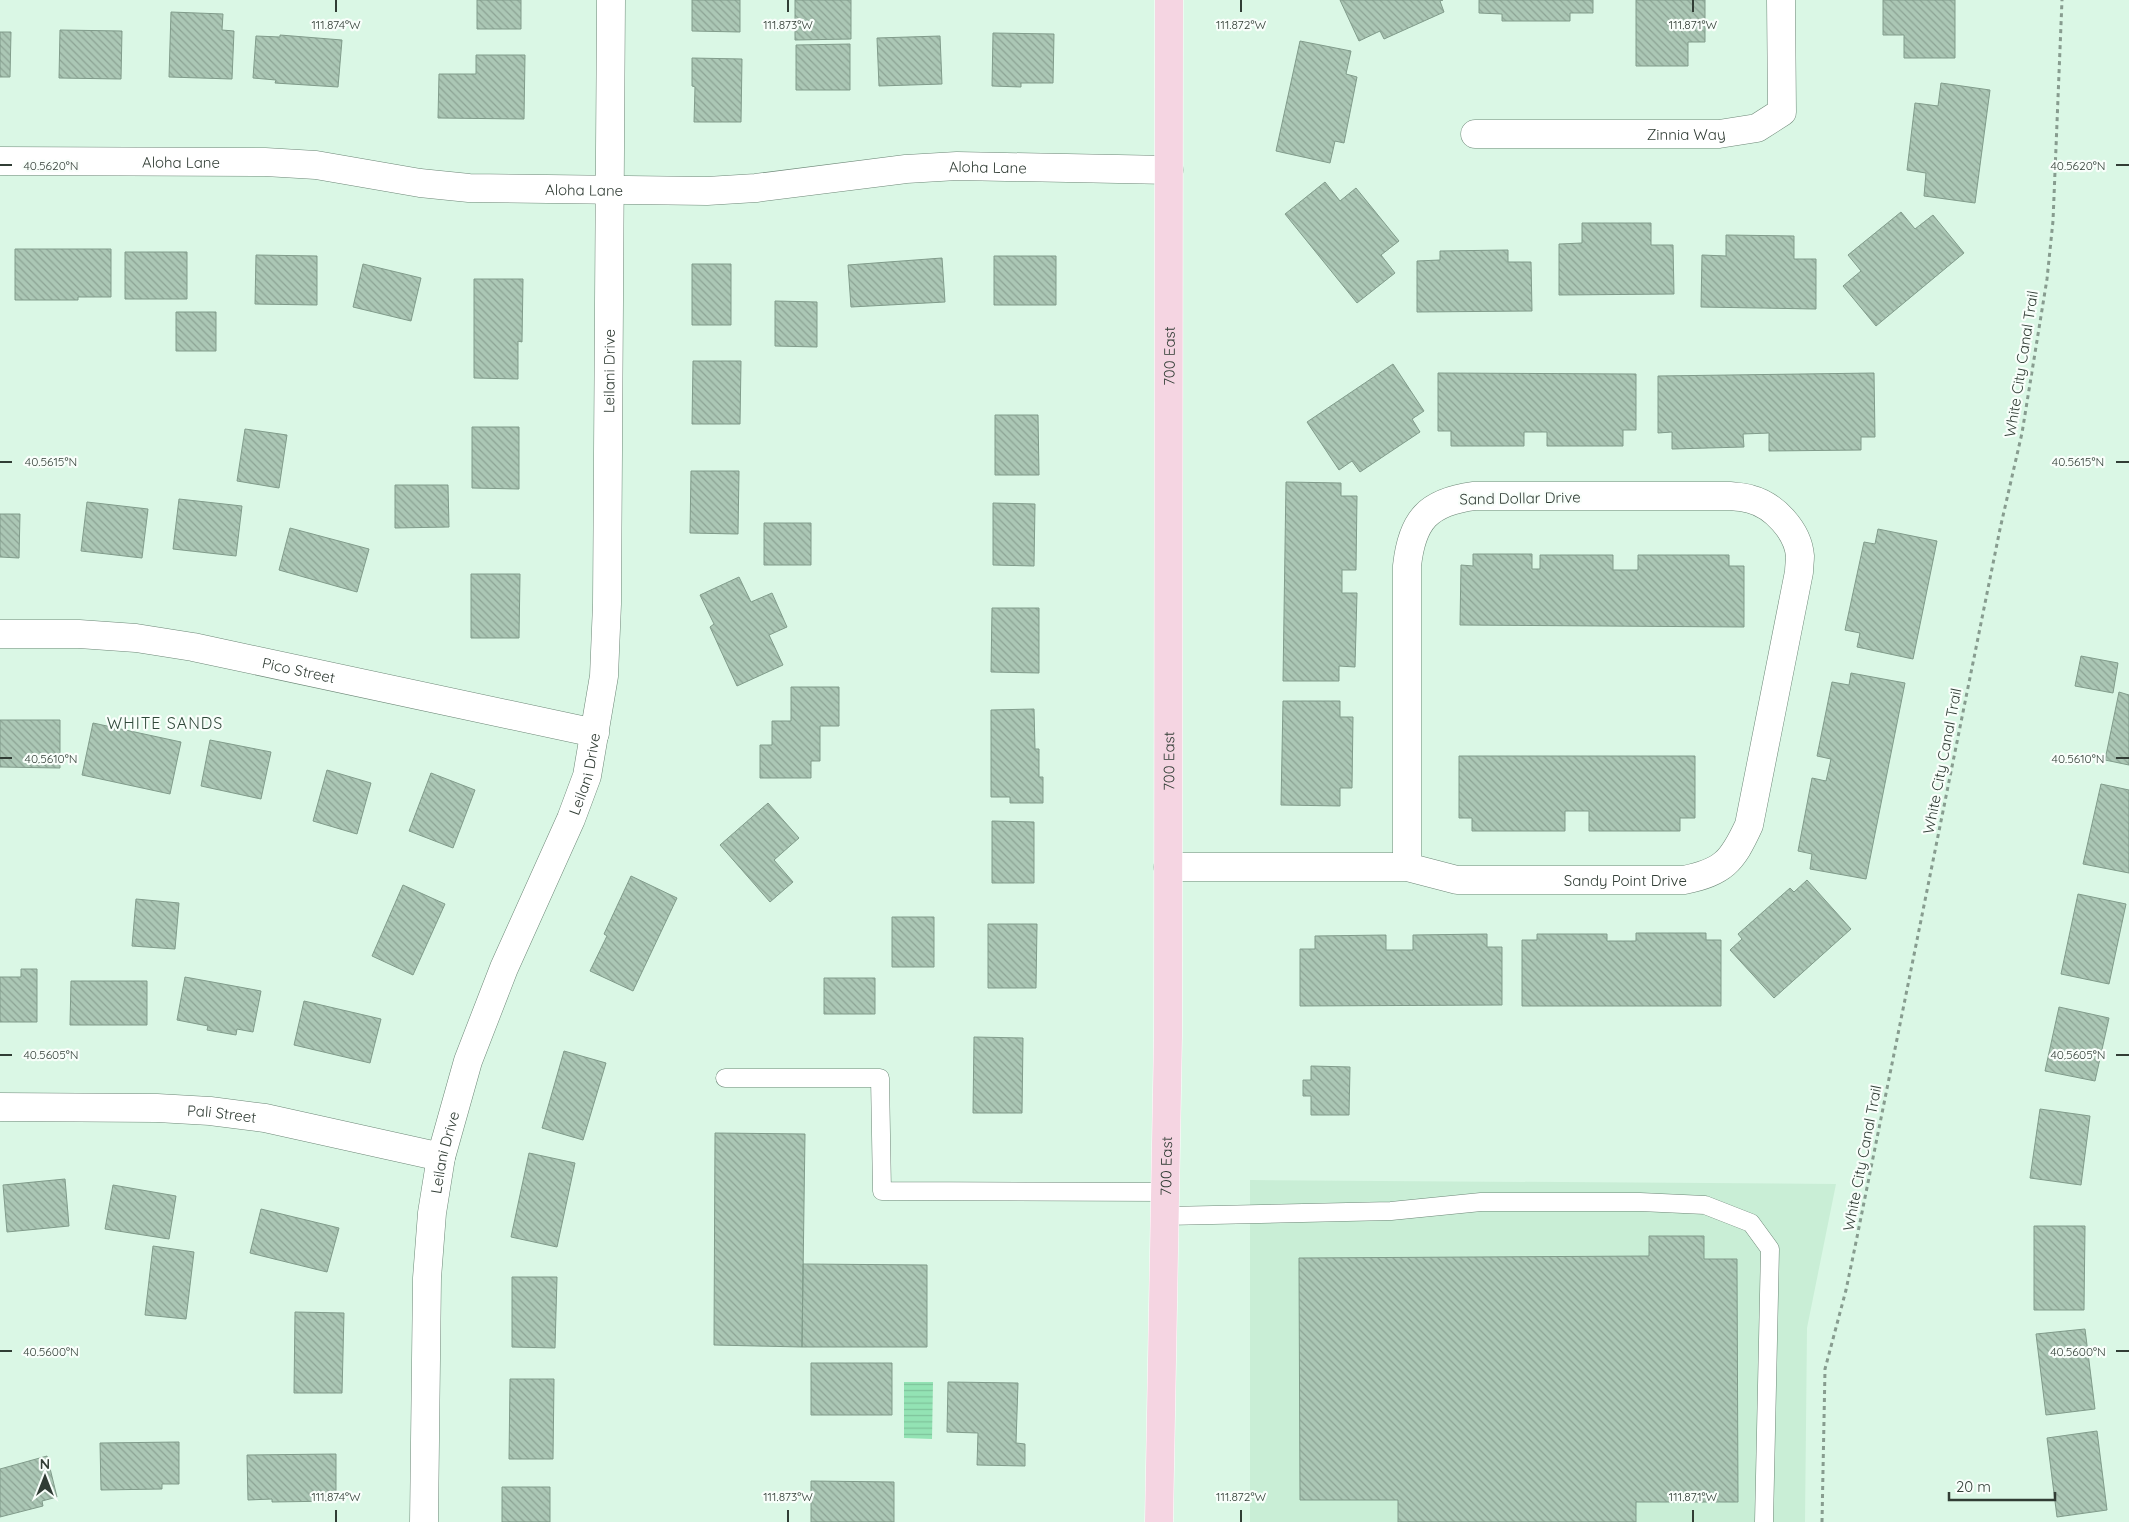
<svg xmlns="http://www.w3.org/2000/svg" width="2129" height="1522" font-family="Quicksand,sans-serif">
  <defs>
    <pattern id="water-rules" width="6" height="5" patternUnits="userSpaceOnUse" patternTransform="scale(1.25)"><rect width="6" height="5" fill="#93e3b4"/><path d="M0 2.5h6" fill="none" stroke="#7fc49b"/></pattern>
    <pattern id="building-back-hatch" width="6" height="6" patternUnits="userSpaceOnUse" patternTransform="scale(1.25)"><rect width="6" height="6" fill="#abc7b5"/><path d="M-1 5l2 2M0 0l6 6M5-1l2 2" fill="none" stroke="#8ca394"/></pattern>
  </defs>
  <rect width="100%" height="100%" fill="#daf7e5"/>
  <path fill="#c9eed6" d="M1250,1180L1836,1184L1807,1328L1805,1522H1250Z"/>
  <path fill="url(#water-rules)" d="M904,1382H933L932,1439L904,1438Z"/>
  <path fill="url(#building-back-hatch)" stroke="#819c8b" d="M477,0H521V29H477Z
    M692,0H740V32L692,31Z
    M795,0H851V39L795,40Z
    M1340,0H1443L1440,1L1444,12L1384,39L1380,31L1359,41Z
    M1479,0H1593V13H1570V21H1502V14L1479,13Z
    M1636,0H1705V42H1688V66H1636Z
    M1883,0H1955V58H1904V35H1883Z
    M171,12L223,14L222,30L234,31L232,79L169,77Z
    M60,30L122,31L121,79L59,78Z
    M0,32H11L10,77H0Z
    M993,33L1054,34L1053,83H1021V87L992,86Z
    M280,35L342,40L338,87L275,83L276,80L253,78L256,36L280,37Z
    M940,36L942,84L879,86L877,38Z
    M1300,41L1351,51L1346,74L1357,77L1344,143L1335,141L1330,163L1276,151Z
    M850,44V90H796V45Z
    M476,55H525L524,119L438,118L439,74H476Z
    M692,58L742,59L741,122H694L695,87L692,86Z
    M1941,83L1990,90L1975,203L1924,196L1926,173L1907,170L1915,103L1938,106Z
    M1325,182L1340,201L1356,188L1399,241L1381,255L1395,273L1357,303L1285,214Z
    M1901,212L1915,229L1933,215L1964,253L1876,326L1843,286L1861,271L1848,255Z
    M1582,223H1651V245H1673L1674,294L1559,295V244L1582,243Z
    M1726,235L1794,236V259H1816V309L1701,307L1702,255L1726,256Z
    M15,249H111V297H78V300H15Z
    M1508,250V262H1531L1532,311L1417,312V261L1440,260V251Z
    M125,252H187V299H125Z
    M256,255L317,256V305L255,304Z
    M994,256H1056V305H994Z
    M942,258L945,302L851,307L848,265Z
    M363,264L421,278L411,321L353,307Z
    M692,264H731V325H692Z
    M474,279H523L522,342L518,341V379L474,378Z
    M775,301L817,302V347L775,346Z
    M176,312H216V351H176Z
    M693,361H741L740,424H692Z
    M1393,364L1424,411L1412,419L1420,432L1360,472L1352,461L1339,470L1307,422Z
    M1438,373L1636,374V430H1623V446H1547V432H1524V446H1451V431H1438Z
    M1874,373L1875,437H1861V450L1769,451V433L1743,434L1744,447L1672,449V432L1658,433V376Z
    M995,415H1038L1039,475H995Z
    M472,427H519V489L472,488Z
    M245,429L287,435L279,488L237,481Z
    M691,471H739L738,534L690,533Z
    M1286,482L1341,483V496H1357L1356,570H1342V593H1357L1355,667L1339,666V681H1283Z
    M395,485H448L449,527L395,528Z
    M179,499L242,506L236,556L173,549Z
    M87,502L148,509L142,558L81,551Z
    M993,503L1035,504L1034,566L993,565Z
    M0,514H20L19,558L0,557Z
    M764,523H811V565H764Z
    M290,528L369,549L357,592L279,570Z
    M1878,529L1937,541L1913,659L1857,647L1860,633L1845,630L1864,542L1875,544Z
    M1473,554H1532V569H1540V555H1613V570H1638V555H1729V566H1744V627L1460,625L1461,565L1473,566Z
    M471,574H520L519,638H471Z
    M739,577L751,602L772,593L787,627L769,635L783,665L737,686L710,627L714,624L700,595Z
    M992,608H1039V673L991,672Z
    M2081,656L2118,663L2113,693L2075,686Z
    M1851,673L1905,683L1866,879L1810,869L1812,854L1798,851L1812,778L1826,781L1831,759L1817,756L1832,682L1849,685Z
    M791,687H839V726H820V761H811V778H760V745H772V721H791Z
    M2119,692L2129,695V765L2105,760Z
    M1283,701H1340V717H1353L1352,788H1340V806L1281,805Z
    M1034,709L1035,749H1039V777H1043V803H1010V797H991V710Z
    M0,720H60V768L0,767Z
    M93,723L181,742L170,794L82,775Z
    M210,740L271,752L261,799L201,786Z
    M1459,756H1695V818H1680V831H1589V811H1565V831H1472V818H1459Z
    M327,770L371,783L357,834L313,821Z
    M431,773L475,790L453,848L409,831Z
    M2101,784L2129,790V873L2083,864Z
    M768,803L799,838L774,860L793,882L770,902L720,845Z
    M992,821L1034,822V883H992Z
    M631,876L677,898L633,991L590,971L607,936L604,934Z
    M1807,880L1851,929L1774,998L1730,950L1742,939L1738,934L1790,888L1794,892Z
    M403,885L445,904L413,975L372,956Z
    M2078,894L2126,904L2109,984L2061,974Z
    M136,899L179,903L175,949L132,946Z
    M892,917H934V967H892Z
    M988,924H1037L1036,988H988Z
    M1636,933H1706V940H1721V1006H1522V940H1537V934H1607V941H1636Z
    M1487,934V947H1502V1005L1300,1006V949H1315V936L1386,935V950H1413V935Z
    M21,969H37V1022H0V977H21Z
    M185,977L261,991L253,1032L237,1029L236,1035L207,1030L208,1026L177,1020Z
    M824,978H875V1014H824Z
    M71,981H147V1025H70Z
    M304,1001L381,1019L370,1063L294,1045Z
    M2059,1007L2109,1018L2095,1081L2045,1071Z
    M974,1037L1023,1038L1022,1113H973Z
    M564,1051L606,1063L583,1140L542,1128Z
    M1311,1066L1350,1067L1349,1115H1311V1096H1303V1080H1311Z
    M2040,1109L2090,1116L2081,1185L2030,1178Z
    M715,1133L805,1134L802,1347L714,1345Z
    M529,1153L575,1163L557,1247L511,1237Z
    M65,1179L69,1226L7,1232L3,1185Z
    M113,1185L176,1196L169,1239L105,1229Z
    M261,1209L339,1228L327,1272L250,1253Z
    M2034,1226H2085L2084,1310H2034Z
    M1649,1236H1704V1259H1737L1738,1502H1636V1522H1398V1500H1300L1299,1258L1649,1256Z
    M153,1246L194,1252L186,1319L145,1315Z
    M803,1264L927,1265V1347H802Z
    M512,1277H557L555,1348L512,1347Z
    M295,1312L344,1313L342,1393H294Z
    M2085,1329L2095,1409L2046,1415L2036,1334Z
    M811,1363H892V1415H811Z
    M510,1379H554L553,1459H509Z
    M948,1382L1018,1383L1016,1443L1025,1444V1466L977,1465L978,1433L947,1432Z
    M2097,1431L2107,1510L2057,1517L2047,1438Z
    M179,1442V1484H162V1489L101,1490L100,1443Z
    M336,1454V1501L272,1502V1499L248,1500L247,1455Z
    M47,1456L57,1497L42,1501L43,1506L0,1517V1469Z
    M811,1481L894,1482V1522H811Z
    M502,1487H550V1522H502Z"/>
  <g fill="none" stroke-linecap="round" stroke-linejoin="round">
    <g stroke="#6d8777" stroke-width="19">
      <path id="service" d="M725,1078H880L882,1191L1167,1192
        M1166,1216L1391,1211L1481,1202H1640L1705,1205L1751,1223L1770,1249L1764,1522"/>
    </g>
    <g stroke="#6d8777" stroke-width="29">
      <g id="minor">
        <path id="s1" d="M1475,134H1719L1757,128L1782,112L1781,0"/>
        <path id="s2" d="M0,161L265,162L316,165L420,183L469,188L707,191L756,188L906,169L957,166L1169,170"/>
        <path id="s3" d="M0,634H79L136,638L193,647L595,733"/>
        <path id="s4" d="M1168,867H1407L1457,880H1684C1723,872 1732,862 1749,825L1799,572C1799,567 1800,561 1800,556C1798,531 1774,505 1750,499C1744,497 1737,497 1731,496H1474C1428,502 1412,520 1407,566V867"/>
        <path id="s5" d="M0,1107L157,1108L210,1111L265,1118L441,1157"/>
        <path id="s6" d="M424,1522L427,1278L432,1213L441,1157L468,1061L504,968L571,819L587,776L604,676L607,604L611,0"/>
      </g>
    </g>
    <g stroke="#fff" stroke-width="29">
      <g id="primary">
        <path id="s7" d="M1159,1522L1168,1036L1169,0"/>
      </g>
    </g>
    <path stroke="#879c8f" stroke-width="3" stroke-dasharray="4 4" stroke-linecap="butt" d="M1822,1522L1825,1369L1846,1290L1855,1247L2000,529L2022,433L2047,279L2053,221L2062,0"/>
    <use href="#service" stroke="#fff" stroke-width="18"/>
    <use href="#minor" stroke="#fff" stroke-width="28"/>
    <use href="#primary" stroke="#f5d5e2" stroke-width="28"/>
  </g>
  <path fill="none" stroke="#313d35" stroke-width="2" d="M336,0V12M788,0V12M1241,0V12M1693,0V12M0,165H12M2116,165H2129M0,462H12M2116,462H2129M0,758H12M2116,758H2129M0,1055H12M2116,1055H2129M0,1351H12M2116,1351H2129M336,1510V1522M788,1510V1522M1241,1510V1522M1693,1510V1522"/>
  <g text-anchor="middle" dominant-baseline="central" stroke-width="4.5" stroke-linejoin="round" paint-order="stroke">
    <g font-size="15" fill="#313d35" stroke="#f8fefa">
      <text stroke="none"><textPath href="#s1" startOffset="211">Zinnia Way</textPath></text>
      <text stroke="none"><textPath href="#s2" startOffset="181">Aloha Lane</textPath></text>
      <text stroke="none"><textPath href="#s2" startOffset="991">Aloha Lane</textPath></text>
      <text stroke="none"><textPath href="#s2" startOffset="586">Aloha Lane</textPath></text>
      <text stroke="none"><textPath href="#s7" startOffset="1166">700 East</textPath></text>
      <text transform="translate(2021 364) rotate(-81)">White City Canal Trail</text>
      <text stroke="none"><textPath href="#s6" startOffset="1181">Leilani Drive</textPath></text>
      <text transform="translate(1520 498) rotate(-1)">Sand Dollar Drive</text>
      <text stroke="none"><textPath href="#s3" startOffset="302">Pico Street</textPath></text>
      <text stroke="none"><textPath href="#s7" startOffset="761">700 East</textPath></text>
      <text transform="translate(1942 761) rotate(-79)">White City Canal Trail</text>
      <text stroke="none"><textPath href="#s6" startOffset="776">Leilani Drive</textPath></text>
      <text stroke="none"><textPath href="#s4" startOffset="459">Sandy Point Drive</textPath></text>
      <text stroke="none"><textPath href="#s5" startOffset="222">Pali Street</textPath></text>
      <text stroke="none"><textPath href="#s6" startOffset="371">Leilani Drive</textPath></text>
      <text transform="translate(1862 1158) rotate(-79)">White City Canal Trail</text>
      <text stroke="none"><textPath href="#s7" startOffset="356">700 East</textPath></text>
    </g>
    <g font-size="16" letter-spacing="1" fill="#2f4839" stroke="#f8fefa">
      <text x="165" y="723">WHITE SANDS</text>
    </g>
  </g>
  <g font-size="12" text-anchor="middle" fill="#313d35" stroke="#f8fefa" stroke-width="4.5" stroke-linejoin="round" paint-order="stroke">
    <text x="336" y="29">111.874°W</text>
    <text x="788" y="29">111.873°W</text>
    <text x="1241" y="29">111.872°W</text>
    <text x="1693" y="29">111.871°W</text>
    <text x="51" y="170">40.5620°N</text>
    <text x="2078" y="170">40.5620°N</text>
    <text x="51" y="466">40.5615°N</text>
    <text x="2078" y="466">40.5615°N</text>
    <text x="51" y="763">40.5610°N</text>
    <text x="2078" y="763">40.5610°N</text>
    <text x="51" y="1059">40.5605°N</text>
    <text x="2078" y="1059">40.5605°N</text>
    <text x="51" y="1356">40.5600°N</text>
    <text x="2078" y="1356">40.5600°N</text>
    <text x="336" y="1501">111.874°W</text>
    <text x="788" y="1501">111.873°W</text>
    <text x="1241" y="1501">111.872°W</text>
    <text x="1693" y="1501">111.871°W</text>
  </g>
  <g transform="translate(45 1477)" stroke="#f8fefa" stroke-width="4" paint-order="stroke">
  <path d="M0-4L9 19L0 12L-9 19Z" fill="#313d35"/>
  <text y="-8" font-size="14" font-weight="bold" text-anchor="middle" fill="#313d35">N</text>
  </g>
  <path d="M1949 1492v8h106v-8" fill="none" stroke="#313d35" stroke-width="2.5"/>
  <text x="1956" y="1492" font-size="15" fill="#313d35" stroke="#f8fefa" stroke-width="4" paint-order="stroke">20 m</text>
</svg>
